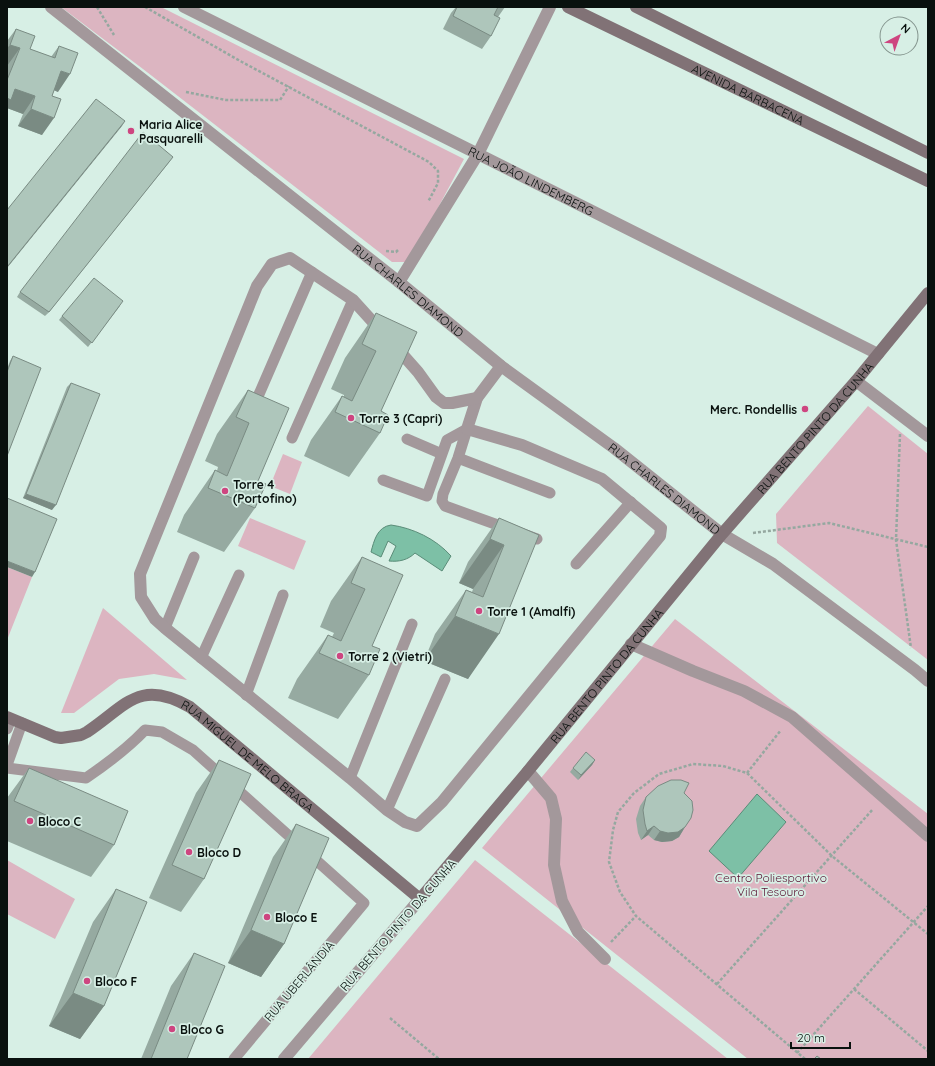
<svg xmlns="http://www.w3.org/2000/svg" width="935" height="1066" font-family="Quicksand,sans-serif">
  <rect width="100%" height="100%" fill="#d7efe5"/>
  <path fill="#dcb5c1" d="M61,7H161L464,159L416,249L405,262H392L143,69Z
    M868,406L928,454V660L777,543L776,514Z
    M283,454L302,462L290,494L270,486Z
    M250,518L306,541L294,570L238,546Z
    M7,567L32,577L7,640Z
    M103,608L187,680L154,674L119,679L74,713H61Z
    M675,619L928,814V1059H748L482,848Z
    M7,860L75,899L55,939L7,914Z
    M475,860L728,1059H308Z"/>
  <path fill="#7dc0a6" stroke="#5a8c78" d="M391,525C413,528 436,539 451,556L442,571L415,553C408,560 399,562 389,561L396,546L388,541L381,557L371,552C374,541 377,527 391,525Z
    M757,794L786,822L738,878L709,851Z"/>
  <g fill="none" stroke-linecap="round" stroke-linejoin="round">
    <path stroke="#95a8a0" stroke-width="2.5" stroke-dasharray="3 2" stroke-linecap="butt" d="M97,7L114,35
      M145,7L242,62L429,162L438,171V183L428,202
      M186,92L226,100H280L289,86
      M386,251L396,252L398,250
      M900,434L896,540L911,648
      M753,533L829,523L928,547
      M747,773L781,730
      M611,942L636,916
      M717,984L873,809
      M854,989L928,1051
      M390,1018L439,1059
      M797,1053L928,906
      M805,1059L636,916L620,892L609,862L613,830L618,812L634,793L659,774L693,764L723,766L747,773L832,856L928,934"/>
    <path stroke="#a3989b" stroke-width="11" d="M253,408L312,272
      M467,429L458,458L443,494L442,501L445,506L537,539
      M292,438L353,300
      M407,439L442,454
      M458,458L550,493
      M383,480L427,496L447,440L467,429
      M576,564L631,502
      M165,628L194,557
      M201,658L239,575
      M246,695L283,595
      M7,729L11,719
      M7,765L22,723
      M7,768L86,778C108,763 127,749 145,730L162,732L193,750L364,903L234,1059
      M350,778L412,624
      M387,810L445,679"/>
    <g stroke="#a3989b" stroke-width="12">
      <path id="s1" d="M51,7L399,282L501,366L614,448L722,534L773,564L915,670L928,681"/>
      <path id="s2" d="M184,7L878,354"/>
      <path d="M399,282L478,154L550,7"/>
      <path d="M382,332L353,300L290,258L272,264L257,286L140,574L141,597L155,619L165,628L350,778L387,810L405,822L417,826L442,802L660,536L661,528L602,479L522,445L467,429L477,398L501,366"/>
      <path d="M395,346L418,372L436,397L444,403H452L477,398"/>
      <path d="M856,381L928,436"/>
      <path d="M631,644L693,671L744,691L792,717L928,836"/>
      <path d="M528,771L551,798L556,819L554,865L562,901L578,932L605,959"/>
      <path d="M284,1059L420,899"/>
    </g>
    <g stroke="#817276" stroke-width="12">
      <path id="s3" d="M568,7L928,181"/>
      <path d="M636,7L928,153"/>
      <path id="s4" d="M7,717L55,737L61,738L81,735L87,732C126,706 139,678 190,707L420,899L528,771L722,534L856,381L928,293"/>
    </g>
  </g>
  <path fill="#96aaa1" d="M456,7H505L498,17L491,36L482,49L443,29L451,13Z
    M16,29L30,49L51,57L59,46L58,92L54,90L52,96L42,135L18,126L23,114L7,108V41Z
    M170,161L45,316L17,297L20,292Z
    M120,306L88,347L59,320L62,316Z
    M376,313L381,411L380,433L349,477L304,456L311,440L342,396L344,397V395L331,389L345,358Z
    M13,356L7,456V369L10,361Z
    M71,383L52,510L23,498L67,387Z
    M248,390L258,481L255,508L224,552L177,532L184,515L215,470L217,471L218,467L205,461L217,434Z
    M499,518L539,535L468,679L424,661L435,634L466,590L472,592L473,589L459,583L468,562Z
    M362,557L372,646L369,675L338,719L288,698L297,679L328,635L332,637L334,633L320,627L331,601Z
    M219,760L204,879L181,912L149,898L196,793Z
    M595,760L592,765L578,780L570,772L573,768Z
    M29,768L114,845L91,877L7,841V798Z
    M684,793L685,827L679,837L672,841L662,842L654,840L648,835L641,840L638,833L636,819L640,806L646,797Z
    M296,824L284,944L261,977L228,963L273,857Z
    M116,889L104,1006L80,1039L49,1026L93,922Z
    M194,953L187,1059H141L171,986Z"/>
  <path fill="#7a8b83" d="M10,45L20,48L7,66V48Z
    M61,71L70,74L58,92L49,88Z
    M15,89L35,96L23,114L7,108V98Z
    M31,109L54,118L42,135L18,126Z
    M125,121L122,126L7,268V267Z
    M173,157L170,161L45,316L49,312Z
    M26,494L56,505L52,510L23,498Z
    M490,539L504,545L473,589L459,583Z
    M7,561L35,572L32,577L7,567Z
    M455,616L499,634L468,679L424,661Z
    M595,760L592,765L578,780L581,775Z
    M654,826L648,835L641,840L647,831Z
    M685,827L679,837L672,841L662,842L654,840L660,831Z
    M251,930L284,944L261,977L228,963Z
    M73,993L104,1006L80,1039L49,1026Z"/>
  <path fill="#aec6bb" stroke="#7a8b83" d="M457,7H498L494,15L500,18L491,36L453,16Z
    M16,29L35,36L30,49L55,58L59,46L78,53L70,74L61,71L52,96L61,99L54,118L31,109L35,96L15,89L11,100L7,98V80L20,48L10,45Z
    M96,99L125,121L7,267V210Z
    M143,132L173,157L49,312L20,292Z
    M94,278L123,301L92,343L62,316Z
    M376,313L417,332L381,411L388,415L380,433L335,412L342,396L352,401L376,351L362,344Z
    M13,356L41,368L7,456V372Z
    M71,383L100,394L56,505L26,494Z
    M248,390L289,408L258,481L266,484L255,508L208,488L215,470L227,476L249,423L236,417Z
    M7,498L57,519L35,572L7,561Z
    M499,518L539,535L499,634L455,616L466,590L483,597L504,545L490,539Z
    M362,557L403,575L372,646L380,649L369,675L319,653L328,635L341,641L365,589L351,583Z
    M586,752L595,760L581,775L573,768Z
    M219,760L251,774L204,879L172,865Z
    M29,768L128,811L114,845L14,801Z
    M671,780H681L689,783L684,793L692,801L693,810L691,818L685,827L678,832L668,833L660,831L654,826L647,831L645,824L643,810L646,797L658,786Z
    M296,824L329,838L284,944L251,930Z
    M116,889L147,902L104,1006L73,993Z
    M194,953L225,966L187,1059H151Z
    M817,1056L821,1059H814Z"/>
  <g fill="#ce4580" stroke="#d7efe5" stroke-width="1.5">
    <circle cx="131" cy="131" r="4"/>
    <circle cx="805" cy="409" r="4"/>
    <circle cx="351" cy="418" r="4"/>
    <circle cx="225" cy="491" r="4"/>
    <circle cx="479" cy="611" r="4"/>
    <circle cx="340" cy="656" r="4"/>
    <circle cx="30" cy="821" r="4"/>
    <circle cx="189" cy="852" r="4"/>
    <circle cx="267" cy="917" r="4"/>
    <circle cx="87" cy="981" r="4"/>
    <circle cx="172" cy="1029" r="4"/>
  </g>
  <g text-anchor="middle" dominant-baseline="central" stroke-width="3.5" stroke-linejoin="round" paint-order="stroke">
    <g font-size="12" fill="#09110e" stroke="#d7efe5">
      <text stroke="none"><textPath href="#s3" startOffset="200">AVENIDA BARBACENA</textPath></text>
      <text stroke="none"><textPath href="#s2" startOffset="388">RUA JOÃO LINDEMBERG</textPath></text>
      <text stroke="none"><textPath href="#s1" startOffset="456">RUA CHARLES DIAMOND</textPath></text>
      <text stroke="none"><textPath href="#s4" startOffset="1116">RUA BENTO PINTO DA CUNHA</textPath></text>
      <text stroke="none"><textPath href="#s1" startOffset="780">RUA CHARLES DIAMOND</textPath></text>
      <text stroke="none"><textPath href="#s4" startOffset="792">RUA BENTO PINTO DA CUNHA</textPath></text>
      <text stroke="none"><textPath href="#s4" startOffset="277">RUA MIGUEL DE MELO BRAGA</textPath></text>
      <text transform="translate(398 925) rotate(-49)">RUA BENTO PINTO DA CUNHA</text>
      <text transform="translate(299 981) rotate(-50)">RUA UBERLÂNDIA</text>
    </g>
    <g font-size="12" font-weight="bold" fill="#09110e" stroke="#d7efe5" text-anchor="start">
      <text x="139" y="124">Maria Alice<tspan x="139" dy="14">Pasquarelli</tspan></text>
      <text x="797" y="409" text-anchor="end">Merc. Rondellis</text>
      <text x="359" y="418">Torre 3 (Capri)</text>
      <text x="233" y="484">Torre 4<tspan x="233" dy="14">(Portofino)</tspan></text>
      <text x="487" y="611">Torre 1 (Amalfi)</text>
      <text x="348" y="656">Torre 2 (Vietri)</text>
      <text x="38" y="821">Bloco C</text>
      <text x="197" y="852">Bloco D</text>
      <text x="275" y="917">Bloco E</text>
      <text x="95" y="981">Bloco F</text>
      <text x="180" y="1029">Bloco G</text>
    </g>
    <g font-size="12" fill="#5b1334" stroke="#d7efe5">
      <text x="771" y="877">Centro Poliesportivo<tspan x="771" dy="14">Vila Tesouro</tspan></text>
    </g>
  </g>
  <rect width="935" height="1066" fill="none" stroke="#09110e" stroke-width="16"/>
  <g transform="translate(899 36) rotate(41)"><circle r="19" fill="#d7efe5" stroke="#85968f"/>
  <path d="M0-3L7 15L0 10L-7 15Z" fill="#ce4580"/>
  <text y="-6" font-size="11" font-weight="bold" text-anchor="middle" fill="#09110e">N</text>
  </g>
  <path d="M791 1042v6h59v-6" fill="none" stroke="#09110e" stroke-width="2"/>
  <text x="797" y="1042" font-size="12" fill="#09110e" stroke="#d7efe5" stroke-width="3" paint-order="stroke">20 m</text>
</svg>
